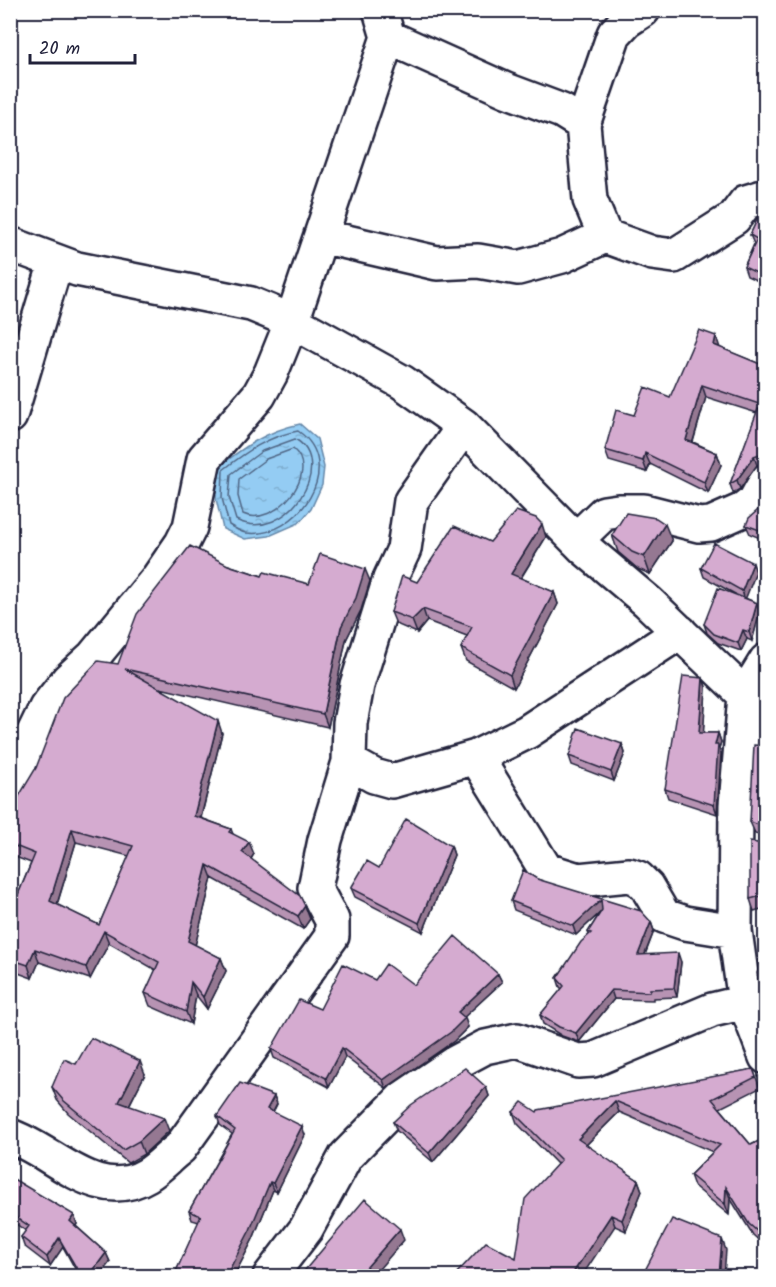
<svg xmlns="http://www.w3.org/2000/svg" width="776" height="1287" font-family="Kalam,sans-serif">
  <defs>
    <pattern id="water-ripples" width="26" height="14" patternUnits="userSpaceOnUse" patternTransform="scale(1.5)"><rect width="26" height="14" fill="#94ccf3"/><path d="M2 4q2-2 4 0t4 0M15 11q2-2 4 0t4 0" fill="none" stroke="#7fafd1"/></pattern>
  </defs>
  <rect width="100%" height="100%" fill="#fff"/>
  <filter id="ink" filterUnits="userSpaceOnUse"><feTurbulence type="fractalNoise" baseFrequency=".0167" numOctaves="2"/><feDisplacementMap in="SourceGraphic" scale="12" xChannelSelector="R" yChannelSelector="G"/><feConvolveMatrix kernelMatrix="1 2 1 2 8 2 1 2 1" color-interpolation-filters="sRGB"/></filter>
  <g filter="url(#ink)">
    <path fill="url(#water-ripples)" stroke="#6688a9" stroke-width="1.5" d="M300,424L317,439L324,467L322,485L311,509L299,523L269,536L245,539L223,529L216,499L217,468C244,447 266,431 300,424Z"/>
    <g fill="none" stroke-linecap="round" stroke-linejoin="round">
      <path stroke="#506685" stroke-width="1.5" d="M298,431C347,465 298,540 246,533C241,532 234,528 229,525L222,498L223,470C246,452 268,436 298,431Z
        M295,439C337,463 287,545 236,520L229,497L231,474L262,451Z
        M293,449C322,473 274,529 243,514L238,496L239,479L266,459Z"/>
      <g stroke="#22223b" stroke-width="38">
        <path id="minor" d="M380,10L388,37L506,90L562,111L583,124L590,200L605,236L652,253L674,256L734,218L746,202L766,196
          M583,124L614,34L626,21L643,10
          M321,236L437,263L478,261L518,268L562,256L605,236
          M10,244L77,269L251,304L292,321L402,382L464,426L584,548L648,602L745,695L736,805L735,931L745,1002L766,1057
          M10,416L56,262
          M576,540L604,513L618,511H644L699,525L711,524L745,509L755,501L766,481
          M745,695L766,661
          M476,757L546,870L578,880L629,875L638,878L647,887L664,916L685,923L735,931
          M349,762L374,776L392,781L476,757L527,732L680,632
          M10,797L28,745L46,708L68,680L93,657L158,578L182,543L190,527L204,459L259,395L271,373L292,321L388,37
          M10,1136C54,1151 97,1205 147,1175C159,1168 169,1156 180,1148L332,936V920L315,888L325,840L349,762L350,723L357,685L390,579L404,549L411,501L464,426
          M270,1276L306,1229L346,1156L402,1099L455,1063L485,1047L517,1040L578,1061L593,1060L712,1010L745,1002"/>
      </g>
      <use href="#minor" stroke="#fff" stroke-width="33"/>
    </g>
    <path fill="#b793b3" stroke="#22223b" stroke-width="1.5" fill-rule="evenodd" d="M765,205V284L747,276L744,267L754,244L750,235Z
      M720,348L765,366V462L757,465L740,489L733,493L730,484L757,413L706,397L693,442L717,453L721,465L708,493L650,464L647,472L609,461L605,450L634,415L670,397Z
      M765,504V540L750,534L746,525Z
      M612,535L672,541L650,574L638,569L618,552Z
      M546,537L521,578L554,592L558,604L514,688L466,661L461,648L467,636L427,621L417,633L396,624L391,612L417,582L490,542Z
      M228,565L262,576L309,584L370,581L361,610L346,640L328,727L160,688L222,733L201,818L231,829L233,834L254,854L251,859L310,919L303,929L212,878L195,945L221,958L226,971L207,1009L196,995L191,1024L150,1006L145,993L156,970L109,943L90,979L39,962L32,978L10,970V914L31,863L10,855V811L118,664ZM76,842L129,856L99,925L57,905Z
      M701,568L756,572L745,598L757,603L760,612L752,641L747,639L741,651L718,643L707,633L704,624L735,594L704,577Z
      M703,678L706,687L703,733H718L721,742L719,748L721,754L717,814L668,798L665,789Z
      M622,744L625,753L614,781L572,765L569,756Z
      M765,746V837L755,833L750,822Z
      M765,844V908L754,911L750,899Z
      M451,846L454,855L423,932L355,897L351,888Z
      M537,879L651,922L654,931L645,955L681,962L677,997L653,998V1000L614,999L579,1042L562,1036L543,1024L540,1015L562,989L560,987L557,978L589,935L588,932L600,913L576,935L514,910L511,901Z
      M498,974L502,982L464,1017L468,1027L454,1041L386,1088L345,1057L329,1087L274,1058L271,1049L320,1009L375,980L414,985Z
      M76,1064L145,1074L129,1106L169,1131L144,1154L128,1163L68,1113L57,1100L52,1087Z
      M753,1069L760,1088L720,1108L751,1145L765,1138V1246L753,1235L730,1198L729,1215L694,1186L690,1175L713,1152L619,1112L586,1145L638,1180L642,1191L626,1231L615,1226L516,1258L557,1164L517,1123L513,1112H537Z
      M486,1087L489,1096L433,1162L397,1131L393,1122Z
      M274,1096L277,1104L273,1112L305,1135L277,1192L273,1190L253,1239L234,1276H174L199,1222L192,1220L189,1211L232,1134L220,1125L217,1116Z
      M10,1177L77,1224L76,1226L106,1253L110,1262L99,1276H79L63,1247L50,1266L24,1246L21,1237L26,1231L10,1220Z"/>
    <path fill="#957892" stroke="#22223b" stroke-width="1.5" d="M716,336L720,348L714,345Z
      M702,385L706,397L690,451L686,440Z
      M645,453L650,464L647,472L643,461Z
      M717,453L721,465L708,493L704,482Z
      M754,456L757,465L740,489L737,480Z
      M542,524L546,537L515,587L511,574Z
      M665,524L672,541L650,574L644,557Z
      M753,563L756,572L745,600L742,591Z
      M365,569L370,581L361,610L346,640L328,727L323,714L341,627Z
      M554,592L558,604L514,688L510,675Z
      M757,603L760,612L752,641L749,632Z
      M423,609L427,621L417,633L412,620Z
      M743,630L747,639L741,651L738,643Z
      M703,678L706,687L703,742L699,733Z
      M218,721L222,733L198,829L194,816Z
      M718,733L721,742L719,748L721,754L717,814L714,805L715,745Z
      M622,744L625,753L614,781L611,772Z
      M72,829L76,842L54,914L50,901Z
      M249,842L254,854L247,865L242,852Z
      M451,846L454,855L423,932L419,923Z
      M207,865L212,878L193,954L188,941Z
      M601,900L604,909L576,935L573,926Z
      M305,906L310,919L303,929L298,916Z
      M651,922L654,931L641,964L638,955Z
      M104,931L109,943L90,979L86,967Z
      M35,949L39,962L32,978L28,965Z
      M678,953L681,962L677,997L674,988Z
      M221,958L226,971L207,1009L203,997Z
      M498,974L502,982L461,1020L458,1012Z
      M191,982L196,995L191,1024L186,1012Z
      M611,990L614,999L579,1042L576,1033Z
      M465,1018L468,1027L454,1041L386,1088L383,1080Z
      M342,1048L345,1057L329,1087L326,1078Z
      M140,1061L145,1074L124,1115L119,1102Z
      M486,1087L489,1096L433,1162L429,1153Z
      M274,1096L277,1104L270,1118L267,1109Z
      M615,1101L619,1112L581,1150L578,1139Z
      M164,1118L169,1131L144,1154L139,1141Z
      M302,1126L305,1135L277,1192L273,1183Z
      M638,1180L642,1191L626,1231L622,1220Z
      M270,1182L273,1190L253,1239L234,1276H226Z
      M726,1187L730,1198L729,1215L725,1204Z
      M74,1215L77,1224L73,1230L70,1221Z
      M611,1215L615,1226L582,1276H571Z
      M400,1229L404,1240L373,1276L365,1269Z
      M59,1238L63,1247L50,1266L47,1257Z
      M722,1239L726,1250L724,1276H719Z
      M106,1253L110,1262L99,1276H89Z"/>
    <path fill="#d5abd0" stroke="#22223b" stroke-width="1.5" fill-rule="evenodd" d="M765,205V277L744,267L757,239L750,235L763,207Z
      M699,330L716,336L714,345L765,366V406L702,385L686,440L717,453L704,482L645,453L643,461L605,450L616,410L634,415L645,387L670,397Z
      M758,409L765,412V454L763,453L754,456L737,480L730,484Z
      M765,504V532L746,525L749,518Z
      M516,511L536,518L542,524L511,574L554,592L510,675L461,648L472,627L423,609L412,620L391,612L402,576L417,582L454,526L490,542Z
      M626,513L656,518L665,524L644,557L632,552L612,535Z
      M714,543L753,563L742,591L701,568Z
      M190,546L228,565L262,576L264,572L309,584L320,554L365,569L356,598L341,627L323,714L125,669L218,721L194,816L231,829L229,832L249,842L242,852L300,896L305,906L298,916L207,865L188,941L221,958L203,997L191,982L186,1012L145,993L159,962L104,931L86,967L35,949L28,965L10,959V914L35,854L10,844V811L36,768L63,698L98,661L118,664L137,614ZM72,829L133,846L99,925L50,901Z
      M718,588L757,603L749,632L743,630L738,643L714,634L704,624Z
      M683,676L703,678L699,733H718L715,745H718L714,805L665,789Z
      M578,728L622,744L611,772L569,756Z
      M754,745L765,746V827L750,822Z
      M406,819L451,846L419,923L351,888L367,861L379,868Z
      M750,842L765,844V895L750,899Z
      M523,870L537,879L641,911L651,922L638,955L678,953L674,988L650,989V992L611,990L576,1033L559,1027L540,1015L564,986L557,978L581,942L591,933L588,932L602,910L601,900L573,926L511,901Z
      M455,936L498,974L458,1012L465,1018L451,1032L383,1080L342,1048L326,1078L271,1049L299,1000L320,1009L343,964L375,980L386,964L414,985Z
      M765,951V1003L759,985L757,973Z
      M91,1038L140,1061L119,1102L164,1118L139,1141L123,1150L63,1100L52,1087L64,1059L76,1064Z
      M465,1068L486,1087L429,1153L393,1122L411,1105Z
      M753,1069L756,1077L712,1099L751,1145L765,1138V1238L749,1224L726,1187L725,1204L690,1175L720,1145L615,1101L578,1139L638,1180L622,1220L611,1215L571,1276H454L486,1242L516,1258L525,1199L561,1160L513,1112L522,1102L537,1112L538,1110Z
      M240,1083L274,1096L267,1109L302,1126L273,1183L270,1182L250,1230L226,1276H174L201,1216L189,1211L235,1130L217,1116Z
      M10,1177L74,1215L70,1221L106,1253L89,1276H81L59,1238L47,1257L21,1237L29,1226L10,1213Z
      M365,1199L400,1229L365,1269L376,1276H300Z
      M672,1219L722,1239L719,1276H642Z"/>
  </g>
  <rect width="776" height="1287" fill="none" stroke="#fff" stroke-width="36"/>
  <rect x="18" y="18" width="740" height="1251" fill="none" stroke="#22223b" stroke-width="2" filter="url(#ink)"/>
  <path d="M30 54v9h105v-9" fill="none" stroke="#22223b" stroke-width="3"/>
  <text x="39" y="54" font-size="18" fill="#22223b" stroke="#ffffff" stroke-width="4.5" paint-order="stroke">20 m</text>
</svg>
